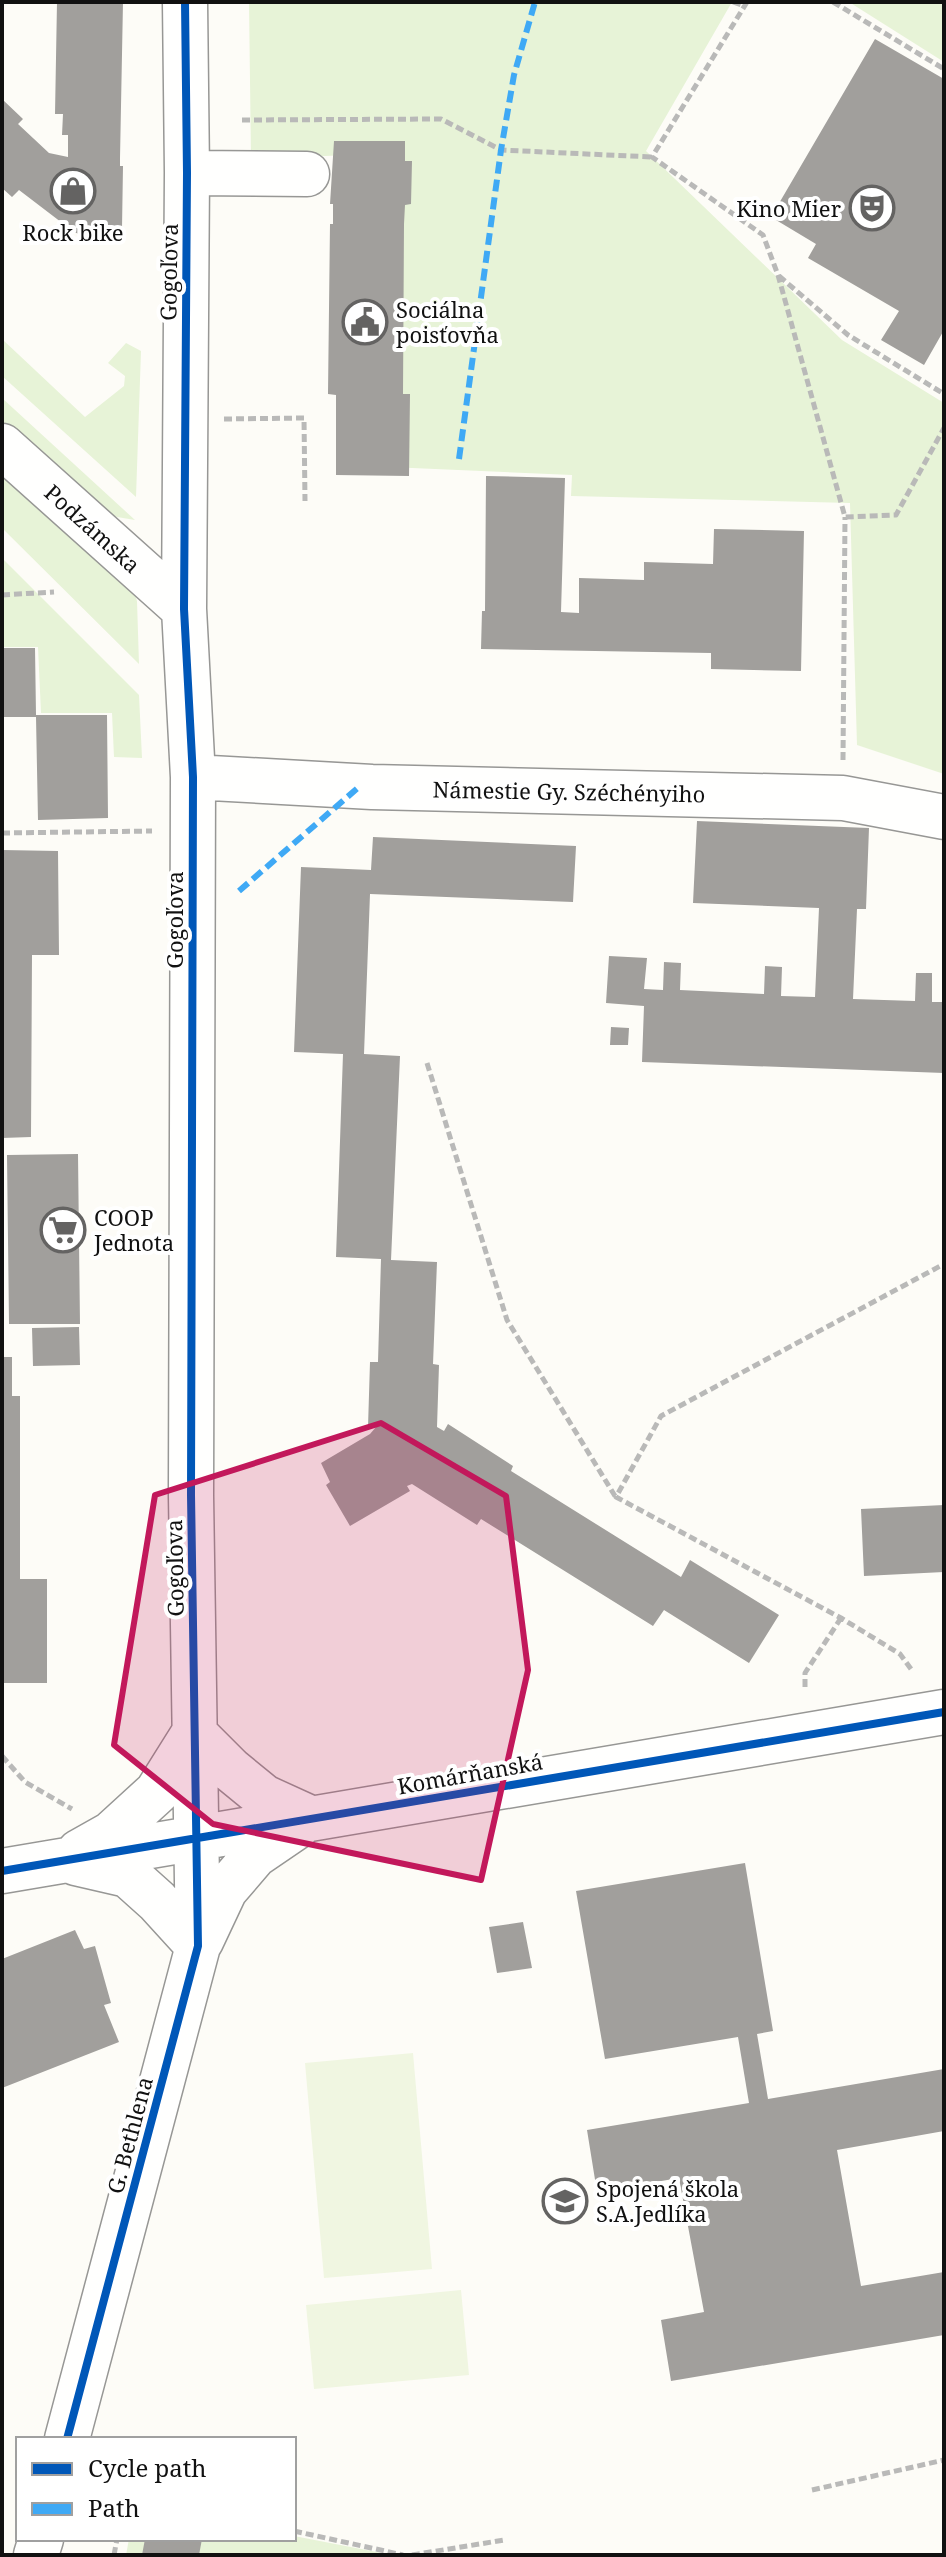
<svg xmlns="http://www.w3.org/2000/svg" width="946" height="2557" font-family="'Noto Serif',serif">
  <rect width="100%" height="100%" fill="#fdfcf7"/>
  <path fill="#e7f3d7" d="M249,2H732L646,151L842,340L944,403V774L857,745L850,503L571,496L572,475L389,467L397,153L251,159Z
    M849,2H944V62Z
    M2,339L85,417L124,386L125,376L108,363L126,343L141,351L136,497L2,376Z
    M2,398L135,520L117,517L97,507L2,423Z
    M2,474L135,595L137,601L139,664L2,528Z
    M2,558L139,695L142,758L114,757L112,713H41L38,647H2Z
    M294,2536L392,2555H126L129,2539H294Z"/>
  <path fill="#f0f6e1" d="M413,2053L432,2269L324,2278L305,2063Z
    M461,2290L469,2375L314,2389L306,2305Z"/>
  <path fill="#a19f9c" d="M57,2H123L120,158V166H123L122,228L116,241L103,244L74,232L19,190L12,197L2,188V99L23,119L18,124L49,153L68,157V135H62L63,114H55Z
    M875,39L944,79V330L924,365L881,340L899,311L808,258L816,244L771,217Z
    M334,141H405V161H412L411,204L405,205L404,224L403,394H410L409,476L336,475V395L328,394L330,224H333V204H330Z
    M486,476L565,478L561,612L579,613V578L644,580V562L713,564L714,529L804,531L801,671L711,669V653L481,649L482,611H485Z
    M2,648H35L36,715H107L108,818L38,820L36,717H2Z
    M697,821L869,828L866,909H857L853,999L915,1001L916,973H932V1002H944V1073L642,1062L644,1006L606,1003L609,956L647,958L644,989L663,990L664,962L681,963L680,990L764,994L765,966L782,967L781,996L815,997L819,908L693,903Z
    M373,837L576,846L573,902L370,894L364,1054L400,1056L391,1260L437,1262L433,1364L439,1365L437,1427L444,1431L448,1424L513,1466L511,1471L681,1577L690,1560L779,1615L749,1663L664,1610L653,1626L481,1519L477,1525L412,1484L407,1486L410,1491L350,1526L326,1485L330,1482L321,1463L370,1434L376,1427H368L370,1362H378L381,1259L336,1257L343,1054L294,1052L301,867L371,870Z
    M2,850L58,851L59,955H32L31,1137L2,1138Z
    M611,1027L629,1028L628,1045H610Z
    M78,1154L80,1324H9L7,1155Z
    M79,1327L80,1365L33,1366L32,1328Z
    M2,1357H12V1396H20V1579H47V1683H2Z
    M944,1505V1572L864,1576L861,1509Z
    M745,1863L773,2031L757,2034L768,2099L944,2069V2131L837,2150L861,2286L944,2272V2335L671,2381L661,2320L704,2312L679,2178L597,2192L587,2130L749,2103L738,2037L605,2059L576,1891Z
    M523,1922L532,1968L497,1973L489,1927Z
    M75,1930L84,1949L95,1946L111,2003L104,2005L119,2042L2,2088V1959Z
    M145,2539H202L199,2555H142Z"/>
  <g fill="none" stroke-linecap="round" stroke-linejoin="round">
    <g stroke="#979795" stroke-width="47">
      <path id="minor" d="M187,173L307,174
        M2,446L184,609
        M193,777L372,787L843,798L944,817
        M194,1733L231,1770L264,1797L310,1818
        M79,1852L111,1834L157,1792L194,1733
        M76,1863L128,1875L157,1901L198,1946
        M2,1871L944,1712
        M201,1941L225,1890L255,1855L299,1825
        M67,2439L198,1946L191,1495L193,777L184,609L187,173L185,2
        M36,2555L41,2539"/>
    </g>
    <path stroke="#b9b9b8" stroke-width="5" stroke-dasharray="8 4" stroke-linecap="butt" d="M733,2L745,6
      M747,2L652,157L763,235L778,275L845,517L896,515L944,428
      M833,2L944,69
      M242,120L441,119L501,150L652,157
      M779,276L848,335L944,394
      M224,419L304,418L305,501
      M2,595L54,592
      M843,760L845,517
      M2,833L152,831
      M427,1063L507,1320L615,1496
      M911,1669L900,1654L841,1618L616,1497L661,1416L944,1264
      M805,1687V1673L841,1618
      M2,1756L25,1782L72,1809
      M812,2490L944,2460
      M294,2531L403,2555
      M114,2555L117,2539
      M412,2555L504,2540"/>
    <use href="#minor" stroke="#fffffe" stroke-width="44"/>
    <path stroke="#3fa9f5" stroke-width="6" stroke-dasharray="12 6" stroke-linecap="butt" d="M459,459L501,150L514,75L535,2
      M239,891L360,786"/>
    <g stroke="#fff" stroke-width="13">
      <path id="cycleway" d="M2,1871L944,1712
        M67,2439L198,1946L191,1495L193,777L184,609L187,173L185,2"/>
    </g>
    <use href="#cycleway" stroke="#0057b8" stroke-width="8"/>
  </g>
  <path fill="#c2185b" fill-opacity="0.2" stroke="#c2185b" stroke-width="6" stroke-linejoin="round" d="M381,1423L506,1496L528,1670L481,1880L213,1824L114,1745L155,1495Z"/>
  <defs>
    <g id="shop-ring" transform="scale(2.3)"><circle r="9.5" fill="#fff" stroke="#646362" stroke-width="1.5"/><path d="M-5-2.5h2.3a2.7 3.5 0 0 1 5.4 0H5L5.5 6h-11ZM-1.5-2.5h3a1.5 2.3 0 0 0-3 0Z" fill="#646362"/></g>
    <g id="theatre-ring" transform="scale(2.3)"><circle r="9.5" fill="#fff" stroke="#646362" stroke-width="1.5"/><path d="M-5-5.5Q0-4 5-5.5V0Q5 5 0 6Q-5 5-5 0ZM-3.3-2.5H-1v1.5H-3.3ZM1-2.5H3.3v1.5H1ZM-2.8 1Q0 5.5 2.8 1Z" fill="#646362"/></g>
    <g id="civic-ring" transform="scale(2.3)"><circle r="9.5" fill="#fff" stroke="#646362" stroke-width="1.5"/><path d="M-.6-6.5H3V-4.5H.6V-3L4-1V1h2V6H-6V1h2V-1L-.6-3ZM-1.2 2.5V6h2.4V2.5Z" fill="#646362"/></g>
    <g id="supermarket-ring" transform="scale(2.3)"><circle r="9.5" fill="#fff" stroke="#646362" stroke-width="1.5"/><path d="M-6-5.5h2.5l.6 2H6L4.5 2H-2.5L-4.4-4H-6ZM-1.5 3.2a1.3 1.3 0 1 0 .1 0ZM3 3.2a1.3 1.3 0 1 0 .1 0Z" fill="#646362"/></g>
    <g id="school-ring" transform="scale(2.3)"><circle r="9.5" fill="#fff" stroke="#646362" stroke-width="1.5"/><path d="M0-5L7-2L0 1L-7-2ZM-4 1L0 2.5L4 1V4Q0 6-4 4Z" fill="#646362"/></g>
  </defs>
  <g fill-rule="evenodd">
    <use href="#shop-ring" x="73" y="191"/>
    <use href="#theatre-ring" x="872" y="208"/>
    <use href="#civic-ring" x="365" y="322"/>
    <use href="#supermarket-ring" x="63" y="1230"/>
    <use href="#school-ring" x="565" y="2201"/>
  </g>
  <g text-anchor="middle" dominant-baseline="central" stroke-width="8" stroke-linejoin="round" paint-order="stroke">
    <g font-size="22" fill="#111" stroke="#fff" text-anchor="start">
      <text x="841" y="208" text-anchor="end">Kino Mier</text>
      <text x="73" y="232" text-anchor="middle">Rock bike</text>
      <text x="396" y="309">Sociálna<tspan x="396" dy="25">poisťovňa</tspan></text>
      <text x="94" y="1217">COOP<tspan x="94" dy="25">Jednota</tspan></text>
      <text x="596" y="2188">Spojená škola<tspan x="596" dy="25">S.A.Jedlíka</tspan></text>
    </g>
    <g font-size="22" fill="#111" stroke="#fff">
      <text transform="translate(168 272) rotate(-89)">Gogoľova</text>
      <text transform="translate(93 528) rotate(42)">Podzámska</text>
      <text transform="translate(569 791) rotate(1)">Námestie Gy. Széchényiho</text>
      <text transform="translate(174 920) rotate(-90)">Gogoľova</text>
      <text transform="translate(174 1568) rotate(-91)">Gogoľova</text>
      <text transform="translate(470 1773) rotate(-10)">Komárňanská</text>
      <text transform="translate(129 2135) rotate(-75)">G. Bethlena</text>
    </g>
  </g>
  <rect width="946" height="2557" fill="none" stroke="#111111" stroke-width="8"/>
  <rect x="16" y="2437" width="280" height="104" fill="#ffffff" stroke="#a0a0a0" stroke-width="2"/>
  <rect x="32" y="2463" width="40" height="12" fill="#0057b8" stroke="#a0a0a0" stroke-width="2"/>
  <text x="88" y="2477" font-size="24" fill="#111111">Cycle path</text>
  <rect x="32" y="2503" width="40" height="12" fill="#3fa9f5" stroke="#a0a0a0" stroke-width="2"/>
  <text x="88" y="2517" font-size="24" fill="#111111">Path</text>
</svg>
